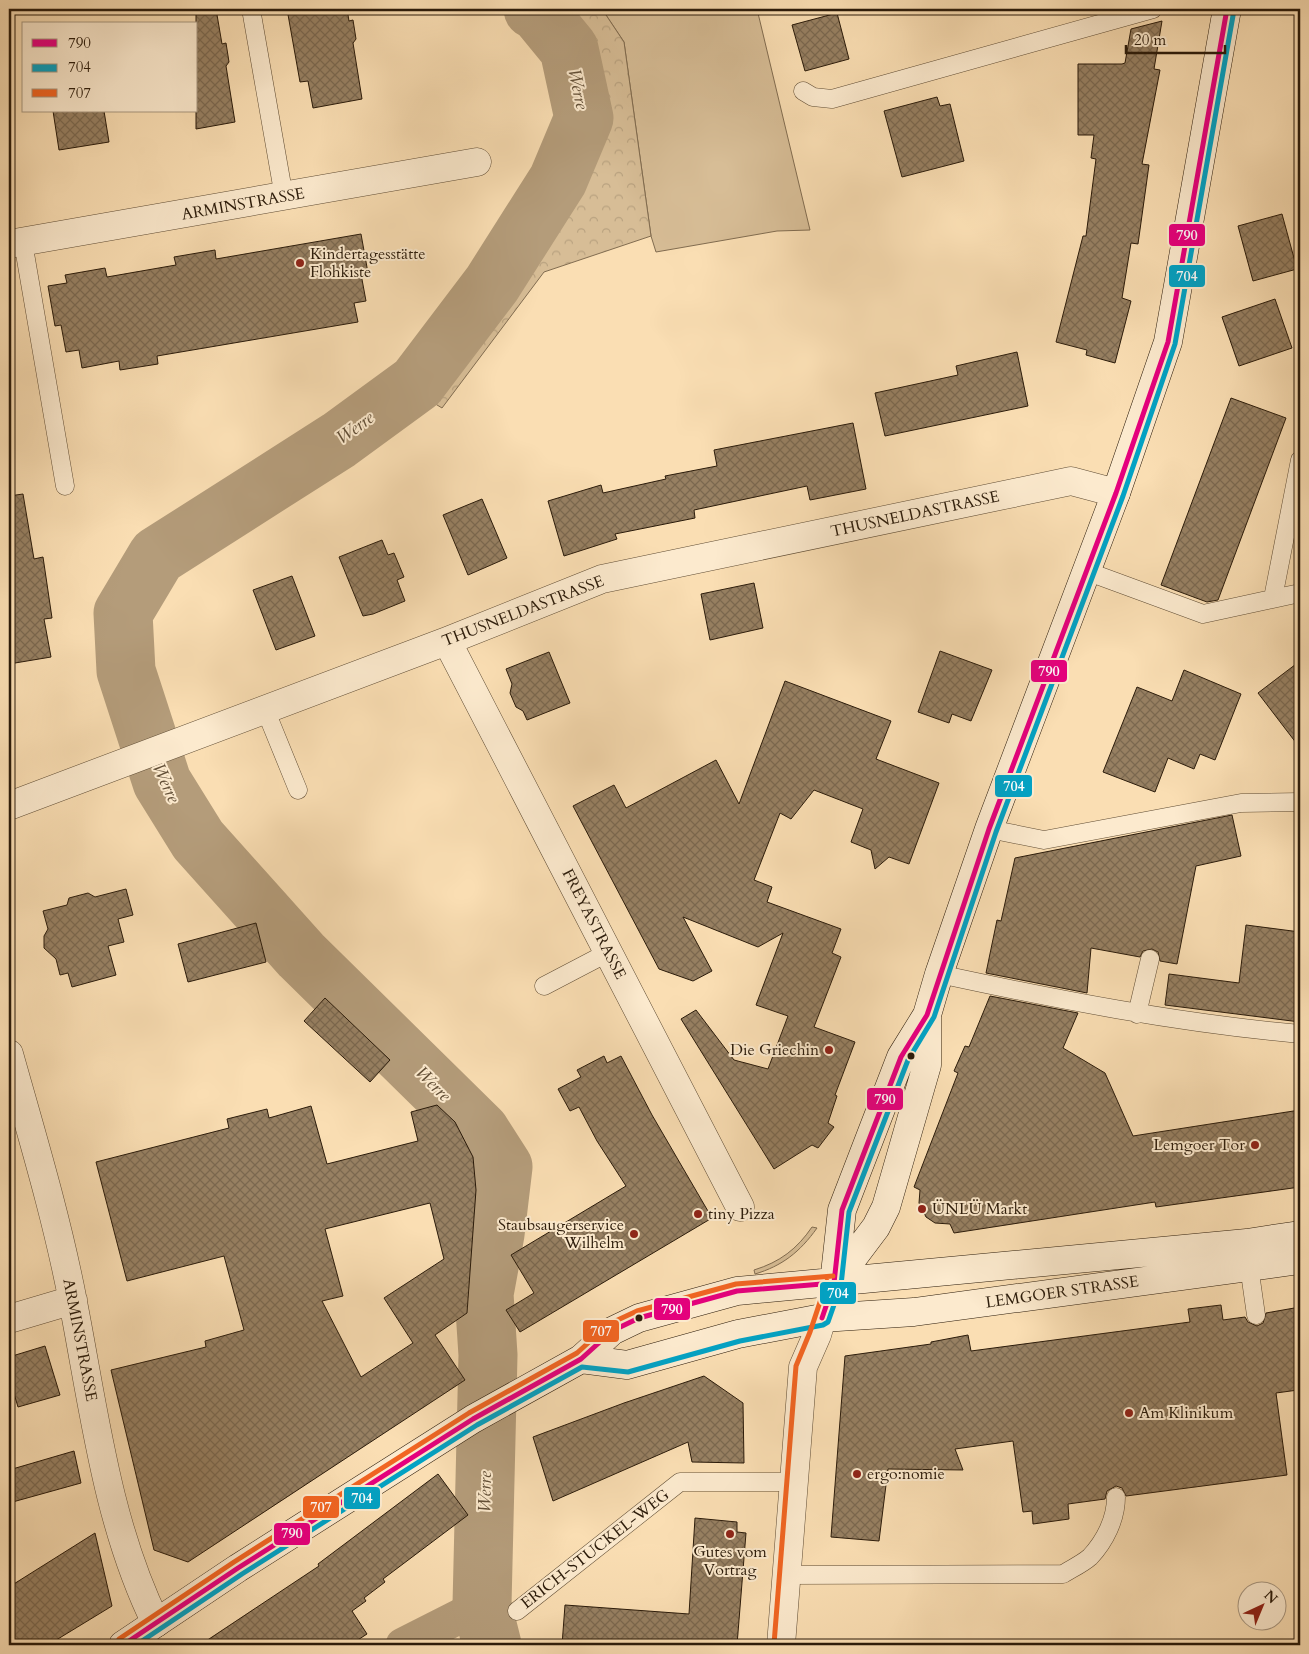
<svg xmlns="http://www.w3.org/2000/svg" width="1309" height="1654" font-family="Cardo,serif">
  <defs>
    <pattern id="forest-crowns" width="20" height="18" patternUnits="userSpaceOnUse" patternTransform="scale(1.25)"><rect width="20" height="18" fill="#d7bd96"/><path d="M2 6a3 3 0 1 1 6 0M12 15a3 3 0 1 1 6 0" fill="none" stroke="#b9a280"/></pattern>
    <pattern id="building-cross-hatch" width="8" height="8" patternUnits="userSpaceOnUse" patternTransform="scale(1.25)"><rect width="8" height="8" fill="#978062"/><path d="M0 0l8 8M0 8l8-8" fill="none" stroke="#7b684f"/></pattern>
  </defs>
  <rect width="100%" height="100%" fill="#fadeb3"/>
  <filter id="stains"><feTurbulence type="fractalNoise" baseFrequency=".004" numOctaves="4"/><feColorMatrix values="0 0 0 0 .2 0 0 0 0 .09 0 0 0 0 .02 0 0 0 .5 -.17"/></filter>
  <radialGradient id="worn" r=".72"><stop offset=".6" stop-color="#630" stop-opacity="0"/><stop offset="1" stop-color="#630" stop-opacity=".3"/></radialGradient>
  <path fill="#d7bd96" stroke="#816c50" d="M602,9H757L810,230L777,231L656,252L651,236L624,42Z
    M812,1227L817,1228C800,1252 782,1266 755,1274L754,1270C780,1262 797,1249 812,1227Z"/>
  <path fill="url(#forest-crowns)" stroke="#816c50" d="M557,9H602L624,42L651,236L544,272L442,408L429,400L574,187L598,121L594,56L585,27Z"/>
  <g fill="none" stroke-linecap="round" stroke-linejoin="round">
    <path stroke="#b49c7a" stroke-width="35" d="M403,1645L482,1605"/>
    <path stroke="#b49c7a" stroke-width="59" d="M492,1645L482,1605L488,1355L484,1294L495,1234L503,1167L480,1131L301,955L198,840L162,782L126,671L123,613L157,556L339,440L417,383L492,284L558,180L584,118L569,49L537,10L533,9"/>
  </g>
  <path fill="url(#building-cross-hatch)" stroke="#2b1b0a" fill-rule="evenodd" d="M196,9H216L222,44L226,43L229,62L226,66L235,122L196,129Z
    M287,9H347L349,21L353,20L356,39L353,43L362,99L313,108L308,81L300,82Z
    M837,13L849,59L805,71L792,25Z
    M1162,21L1154,69L1160,70L1142,164L1149,165L1138,244L1131,243L1122,298L1131,301L1115,363L1086,355L1087,350L1056,342L1083,236H1086L1096,159L1091,158L1094,135H1078V64H1122L1125,63L1131,29Z
    M937,97L940,106L950,104L964,161L902,177L884,111Z
    M53,111H104L109,142L59,150Z
    M1282,214L1297,269L1253,281L1238,226Z
    M361,234L368,273L361,274L366,301L354,303L358,322L157,356L158,364L120,370L119,361L82,368L79,350L66,352L61,325L55,326L48,286L67,283L65,275L105,268L107,277L176,265L174,257L215,250L216,259Z
    M1275,299L1292,348L1239,366L1222,317Z
    M1017,352L1028,406L885,436L875,393L958,375L956,366Z
    M1231,398L1286,418L1218,600L1207,602L1161,585Z
    M853,423L866,489L810,500L807,486L694,510L695,518L615,534L617,539L564,556L548,501L601,485L603,493L666,479L665,476L717,466L714,450Z
    M23,494L34,559L43,557L52,618L44,619L51,657L9,664V496Z
    M482,499L507,558L468,575L443,515Z
    M382,540L388,555L394,553L404,577L397,580L405,601L373,614L363,616L339,557Z
    M292,576L315,636L276,650L253,590Z
    M754,583L763,628L710,640L701,594Z
    M940,651L992,670L971,721L952,714L949,723L918,712Z
    M549,652L570,703L527,720L523,711L516,707L510,693L512,684L506,669Z
    M1300,661V748L1258,693Z
    M1184,670L1241,694L1215,760L1200,754L1194,769L1168,758L1155,792L1103,772L1137,687L1172,701Z
    M785,681L891,721L876,759L939,783L909,864L889,857L875,869L871,850L851,842L863,809L814,790L791,819L780,813L754,880L772,887L767,902L841,929L832,953L841,957L814,1027L855,1042L835,1095L837,1096L828,1123L834,1127L818,1148L812,1145L774,1169L681,1019L696,1010L734,1060L768,1069L788,1016L756,1005L783,933L758,947L683,917L712,971L693,981L659,969L573,806L614,785L626,808L716,760L739,804Z
    M1232,815L1241,856L1196,866L1177,964L1160,961L1158,952L1152,949L1143,951L1140,957L1091,948L1087,993L986,973L997,920L1001,921L1015,858Z
    M126,889L133,915L118,919L124,942L108,946L116,975L72,987L68,973L60,975L56,959L44,948V936L48,929L43,911L67,905L69,898L88,893L95,897Z
    M256,923L266,962L188,982L178,944Z
    M1246,925L1300,932V1022L1165,1005L1169,974L1239,983Z
    M990,996L1078,1013L1063,1048L1105,1073L1133,1136L1300,1110V1187L1156,1207L1155,1202L954,1233L950,1224L935,1223L926,1217L919,1203L920,1190L914,1187L958,1073L954,1071L965,1046L969,1047Z
    M325,998L390,1060L370,1082L304,1021Z
    M604,1056L607,1063L621,1056L652,1115L712,1218L520,1332L506,1310L534,1293L511,1255L626,1186L597,1141L579,1107L570,1111L558,1089L581,1077L577,1070Z
    M437,1105L455,1122L473,1157L476,1190L467,1313L435,1335L465,1380L188,1562L154,1550L111,1370L206,1347L205,1341L244,1330L224,1256L127,1281L96,1162L229,1128L227,1119L267,1109L269,1118L311,1106L327,1164L418,1141L411,1112ZM430,1203L444,1259L384,1298L413,1343L361,1377L322,1301L343,1296L325,1229Z
    M1221,1305L1223,1320L1245,1317L1248,1322L1257,1326L1263,1323L1266,1313L1300,1307V1373L1296,1374L1298,1390L1276,1393L1287,1475L1126,1496L1122,1488L1116,1486L1107,1491L1105,1499L1068,1504L1069,1519L1033,1524L1032,1511L1023,1512L1013,1441L955,1449L963,1470L888,1469L879,1541L831,1537L845,1356L931,1344V1342L968,1335L971,1351L1190,1322L1188,1309Z
    M45,1346L60,1395L18,1407L9,1377V1357Z
    M704,1376L743,1403L744,1463L692,1462L688,1442L553,1501L533,1437L624,1403Z
    M74,1451L81,1483L9,1503V1470Z
    M438,1474L468,1515L383,1579L385,1582L364,1598L366,1601L352,1611L367,1634L350,1645H200L319,1566L318,1564Z
    M695,1518L737,1522V1532L746,1533L737,1645H562L565,1605L689,1614Z
    M95,1533L112,1606L48,1645H9V1587Z"/>
  <g fill="none" stroke-linecap="round" stroke-linejoin="round">
    <g stroke="#5f4c34" stroke-width="19">
      <path id="lane" d="M251,9L284,197
        M803,91L813,97L832,99L1153,9
        M23,242L65,486
        M1086,571L1203,614L1300,593
        M1273,598L1300,460
        M265,709L298,790
        M989,829L1044,840L1241,803L1300,802
        M939,974C1059,1000 1178,1023 1300,1034
        M544,986L609,952
        M1137,1014L1150,959
        M1248,1259L1256,1315
        M785,1575L1063,1574C1071,1569 1082,1564 1090,1557C1105,1541 1116,1519 1116,1497
        M517,1611L680,1482H792"/>
    </g>
    <g stroke="#5f4c34" stroke-width="29">
      <path id="street" d="M9,244L477,162
        M447,641L740,1207
        M9,806L447,641L602,579L1071,481L1116,493
        M9,1054C32,1136 57,1218 73,1302C94,1410 107,1524 156,1623
        M9,1319L73,1300
        M781,1645L803,1367L817,1335L822,1318"/>
    </g>
    <g stroke="#2b1b0a" stroke-width="29">
      <path id="secondary" d="M834,1283L876,1227L886,1207L927,1065V1015L939,974L989,829L1116,493L1168,342L1227,9
        M834,1283L842,1210L901,1057L927,1015
        M581,1359L627,1365L738,1334L822,1318L914,1312L1300,1260
        M123,1645L238,1568L473,1419L581,1359L612,1331L639,1318L737,1291L1247,1243L1300,1235"/>
    </g>
    <use href="#lane" stroke="#fceace" stroke-width="18"/>
    <use href="#street" stroke="#fceace" stroke-width="28"/>
    <use href="#secondary" stroke="#fceace" stroke-width="28"/>
    <g stroke="#fceace" stroke-width="9">
      <path id="bus-1" d="M822,1318L834,1283L842,1210L901,1057L927,1015L989,829L1116,493L1168,342L1227,9
        M123,1645L238,1568L473,1419L581,1359L612,1331L639,1318L737,1291L834,1283"/>
    </g>
    <g stroke="#fceace" stroke-width="9">
      <path id="bus-2" d="M136,1645L242,1574L477,1425L582,1367L628,1372L740,1341L823,1325L828,1322L841,1285L849,1212L908,1060L934,1017L996,832L1123,496L1175,344L1234,10"/>
    </g>
    <g stroke="#fceace" stroke-width="9">
      <path id="bus-3" d="M119,1639L234,1562L469,1413L577,1353L609,1324L637,1311L736,1284L833,1276
        M774,1644L796,1366L810,1332L827,1281"/>
    </g>
    <use href="#bus-1" stroke="#e5007d" stroke-width="5"/>
    <use href="#bus-2" stroke="#02a2c4" stroke-width="5"/>
    <use href="#bus-3" stroke="#f26522" stroke-width="5"/>
  </g>
  <g fill="#8f2418" stroke="#fceace" stroke-width="2">
    <circle cx="300" cy="263" r="5"/>
    <circle cx="829" cy="1050" r="5"/>
    <circle cx="1255" cy="1145" r="5"/>
    <circle cx="922" cy="1209" r="5"/>
    <circle cx="698" cy="1214" r="5"/>
    <circle cx="634" cy="1234" r="5"/>
    <circle cx="1129" cy="1413" r="5"/>
    <circle cx="857" cy="1474" r="5"/>
    <circle cx="730" cy="1534" r="5"/>
  </g>
  <g fill="#2b1b0a" stroke="#fceace" stroke-width="2">
    <circle cx="911" cy="1056" r="4.5"/>
    <circle cx="639" cy="1318" r="4.5"/>
  </g>
  <g text-anchor="middle" dominant-baseline="central" stroke-width="4" stroke-linejoin="round" paint-order="stroke">
    <g font-size="16" fill="#2b1b0a" stroke="#fceace">
      <text transform="translate(243 204) rotate(-10)">ARMINSTRASSE</text>
      <text transform="translate(915 514) rotate(-12)">THUSNELDASTRASSE</text>
      <text transform="translate(523 611) rotate(-21)">THUSNELDASTRASSE</text>
      <text transform="translate(594 924) rotate(63)">FREYASTRASSE</text>
      <text transform="translate(1062 1292) rotate(-8)">LEMGOER STRASSE</text>
      <text transform="translate(80 1340) rotate(79)">ARMINSTRASSE</text>
      <text transform="translate(595 1549) rotate(-38)">ERICH-STUCKEL-WEG</text>
    </g>
    <g font-size="16" fill="#2b1b0a" stroke="#fceace" text-anchor="start">
      <text x="310" y="254">Kindertagesstätte<tspan x="310" dy="18">Flohkiste</tspan></text>
      <text x="819" y="1050" text-anchor="end">Die Griechin</text>
      <text x="1245" y="1145" text-anchor="end">Lemgoer Tor</text>
      <text x="932" y="1209">ÜNLÜ Markt</text>
      <text x="708" y="1214">tiny Pizza</text>
      <text x="624" y="1225" text-anchor="end">Staubsaugerservice<tspan x="624" dy="18">Wilhelm</tspan></text>
      <text x="1139" y="1413">Am Klinikum</text>
      <text x="867" y="1474">ergo:nomie</text>
      <text x="730" y="1552" text-anchor="middle">Gutes vom<tspan x="730" dy="18">Vortrag</tspan></text>
    </g>
    <g font-size="18" font-style="italic" fill="#624f37" stroke="#fceace">
      <text transform="translate(578 89) rotate(78)">Werre</text>
      <text transform="translate(355 428) rotate(-36)">Werre</text>
      <text transform="translate(166 783) rotate(65)">Werre</text>
      <text transform="translate(433 1084) rotate(45)">Werre</text>
      <text transform="translate(485 1492) rotate(-89)">Werre</text>
    </g>
  </g>
  <g stroke="#fceace" stroke-width="2">
    <rect x="1168" y="223" width="38" height="24" rx="5" fill="#e5007d"/>
    <rect x="1168" y="264" width="38" height="24" rx="5" fill="#02a2c4"/>
    <rect x="1030" y="659" width="38" height="24" rx="5" fill="#e5007d"/>
    <rect x="994" y="774" width="39" height="24" rx="5" fill="#02a2c4"/>
    <rect x="866" y="1087" width="38" height="24" rx="5" fill="#e5007d"/>
    <rect x="819" y="1281" width="38" height="24" rx="5" fill="#02a2c4"/>
    <rect x="653" y="1297" width="38" height="24" rx="5" fill="#e5007d"/>
    <rect x="582" y="1319" width="38" height="24" rx="5" fill="#f26522"/>
    <rect x="343" y="1486" width="38" height="24" rx="5" fill="#02a2c4"/>
    <rect x="302" y="1495" width="38" height="24" rx="5" fill="#f26522"/>
    <rect x="273" y="1522" width="38" height="24" rx="5" fill="#e5007d"/>
  </g>
  <g font-size="14" text-anchor="middle" font-weight="bold" fill="#fff">
    <text x="1187" y="240">790</text>
    <text x="1187" y="281">704</text>
    <text x="1049" y="676">790</text>
    <text x="1014" y="791">704</text>
    <text x="885" y="1104">790</text>
    <text x="838" y="1298">704</text>
    <text x="672" y="1314">790</text>
    <text x="601" y="1336">707</text>
    <text x="362" y="1503">704</text>
    <text x="321" y="1512">707</text>
    <text x="292" y="1538">790</text>
  </g>
  <rect width="1309" height="1654" fill="none" stroke="#fadeb3" stroke-width="30"/>
  <rect x="10" y="10" width="1289" height="1634" fill="none" stroke="#2b1b0a" stroke-width="2.5"/>
  <rect x="15" y="15" width="1279" height="1624" fill="none" stroke="#2b1b0a"/>
  <rect x="22" y="22" width="175" height="90" fill="#fceace" stroke="#a89780"/>
  <rect x="32" y="39" width="25" height="8" fill="#e5007d" stroke="#a89780"/>
  <text x="68" y="48" font-size="15" fill="#2b1b0a">790</text>
  <rect x="32" y="64" width="25" height="8" fill="#02a2c4" stroke="#a89780"/>
  <text x="68" y="72" font-size="15" fill="#2b1b0a">704</text>
  <rect x="32" y="89" width="25" height="8" fill="#f26522" stroke="#a89780"/>
  <text x="68" y="98" font-size="15" fill="#2b1b0a">707</text>
  <g transform="translate(1262 1606) rotate(44)"><circle r="24" fill="#fceace" stroke="#a89780"/>
  <path d="M0-4L9 19L0 12L-9 19Z" fill="#8f2418"/>
  <text y="-8" font-size="14" font-weight="bold" text-anchor="middle" fill="#2b1b0a">N</text>
  </g>
  <path d="M1126 45v8h99v-8" fill="none" stroke="#2b1b0a" stroke-width="2.5"/>
  <text x="1134" y="45" font-size="15" fill="#2b1b0a" stroke="#fceace" stroke-width="4" paint-order="stroke">20 m</text>
  <rect width="100%" height="100%" filter="url(#stains)"/>
  <rect width="100%" height="100%" fill="url(#worn)"/>
</svg>
